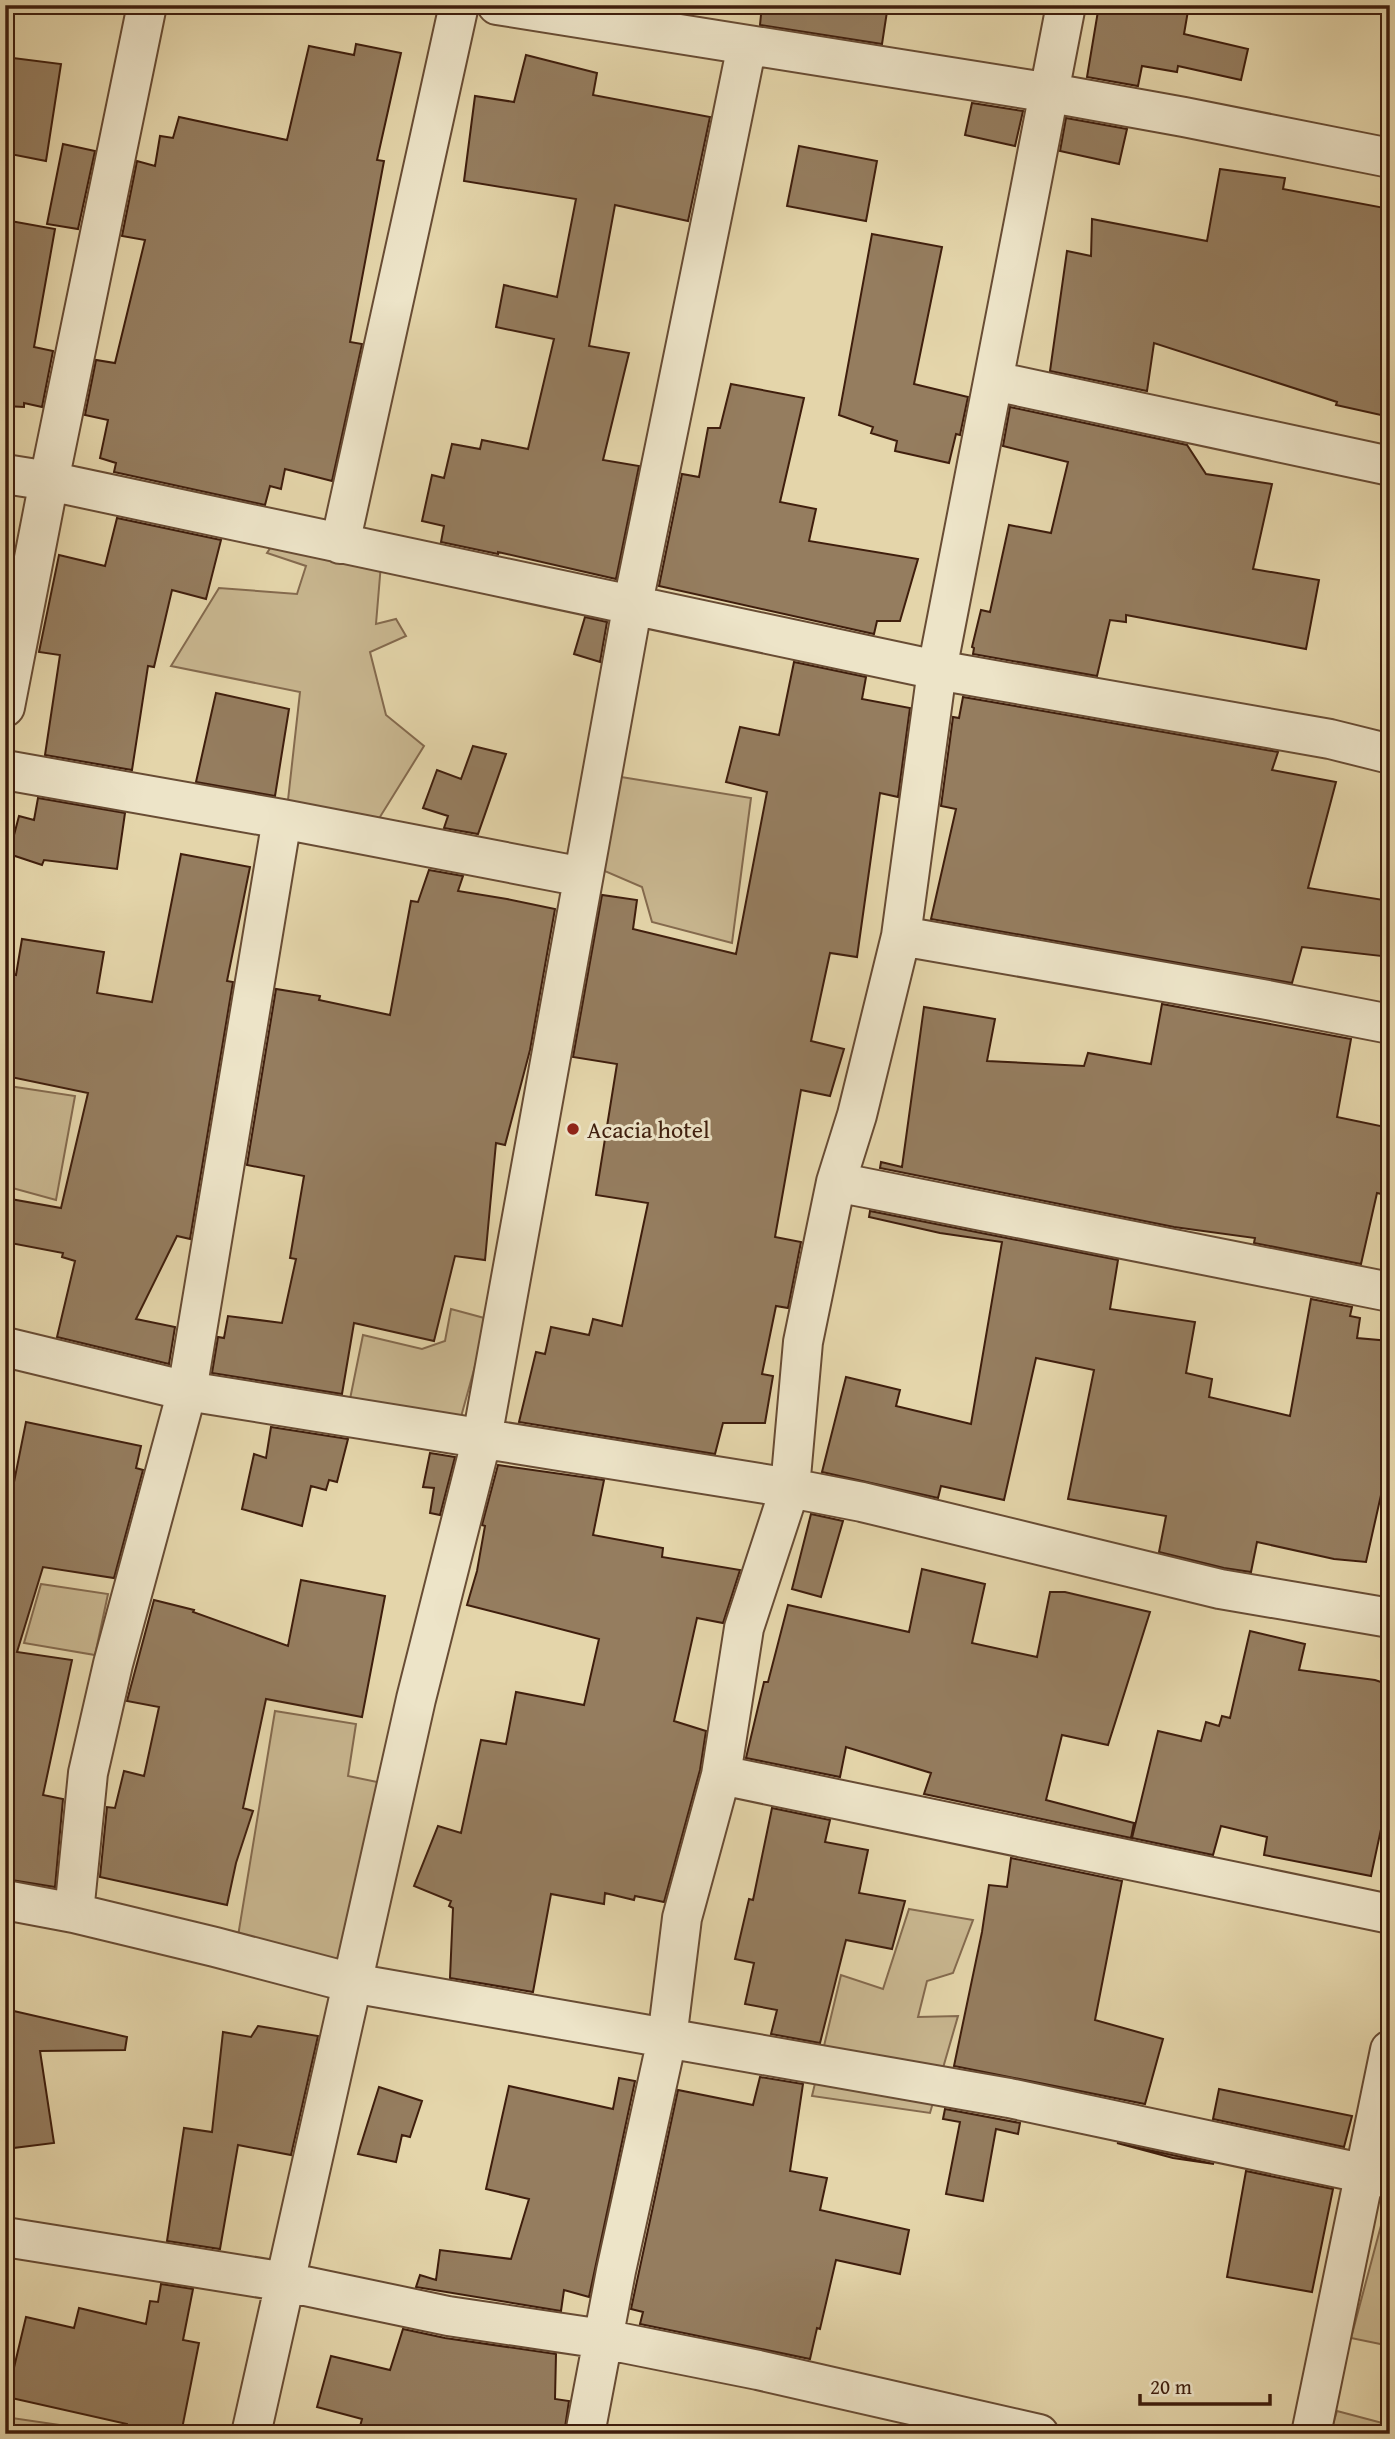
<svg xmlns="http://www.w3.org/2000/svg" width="1395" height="2439" font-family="'Gentium Book Plus',serif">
  <rect width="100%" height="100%" fill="#e4d5aa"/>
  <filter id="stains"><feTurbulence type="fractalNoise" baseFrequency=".00286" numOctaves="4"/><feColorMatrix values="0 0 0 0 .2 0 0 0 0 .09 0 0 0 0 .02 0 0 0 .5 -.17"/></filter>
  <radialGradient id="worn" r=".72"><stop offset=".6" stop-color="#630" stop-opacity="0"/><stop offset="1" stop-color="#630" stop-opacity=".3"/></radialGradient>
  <path fill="#c8b68f" stroke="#846a4e" stroke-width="2" d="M278,536L381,564L376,624L396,619L406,636L370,652L386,715L424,746L375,825L287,809L300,692L171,666L219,588L297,594L306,566L267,553Z
    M615,776L751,798L732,943L652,922L642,887L593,866Z
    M9,1086L75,1096L56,1200L5,1186V1099Z
    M451,1309L488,1319L459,1424L349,1404L363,1335L422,1349L445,1341Z
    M41,1584L108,1594L95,1655L24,1643Z
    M275,1711L356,1724L348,1776L387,1784L350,1968L238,1936Z
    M909,1909L973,1920L953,1973L927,1981L918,2017L958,2016L930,2113L812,2096L841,1975L883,1989Z
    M1387,2203L1390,2204V2346L1351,2338Z
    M1337,2411L1390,2425V2434H1330Z
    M5,2417L115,2433V2434H5Z"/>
  <path fill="#957d5f" stroke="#3f1e0d" stroke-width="2" d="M762,5H888L882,44L760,25Z
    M1099,5H1118L1149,11L1151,5H1189L1184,34L1248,49L1241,80L1178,66L1177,72L1142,66L1138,86L1087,77Z
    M356,44L401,53L377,160L384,161L350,342L362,344L332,481L285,469L281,489L270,486L265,505L114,472L116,463L100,458L108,420L85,415L96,360L115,363L145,240L122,236L137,161L155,166L160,136L173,138L179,117L287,140L309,46L354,55Z
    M526,55L597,73L593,95L710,117L688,221L615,205L589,346L629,353L603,460L639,466L616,579L498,552V554L441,542L444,526L422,521L432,475L444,478L452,444L480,449L482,440L528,449L554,339L496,327L504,285L557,297L576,199L464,181L475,96L514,102Z
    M5,57L61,64L46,161L5,153Z
    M972,103L1023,111L1015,146L965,135Z
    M1066,118L1127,129L1119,164L1060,151Z
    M63,144L95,151L78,229L47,224Z
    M799,146L877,161L866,221L787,206Z
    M1220,169L1285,178L1283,189L1390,209V417L1336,405L1337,402L1154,343L1147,391L1050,371L1067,251L1091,256L1092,219L1207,241Z
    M5,220L55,229L34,347L53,351L42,407L24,403V407L5,406Z
    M872,234L942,247L914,384L968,397L960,435L956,434L949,463L895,451L897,441L871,433L873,427L839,415Z
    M731,384L804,398L780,502L816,509L809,541L918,559L900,621H877L874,634L659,586L682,474L699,477L708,428H720Z
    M1010,407L1187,445L1206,474L1272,484L1253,569L1319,580L1306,649L1126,615V622L1110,620L1097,676L973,654L974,648L972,647L981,610L990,612L1009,525L1051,533L1068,462L1003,446Z
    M117,518L221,540L206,599L172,590L154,667L148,666L132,770L45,755L60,655L39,652L59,555L105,566Z
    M585,617L607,622L600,662L574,654Z
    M794,662L866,677L862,699L910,708L898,797L880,793L857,957L830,953L811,1041L844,1049L830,1096L801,1090L775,1237L801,1242L788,1308L776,1306L762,1374L773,1376L765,1423H723L715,1454L519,1422L536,1352L545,1354L551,1327L589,1335L593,1319L622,1326L648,1203L596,1195L617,1064L573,1057L602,895L637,900L633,929L736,954L767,792L726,782L740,727L779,735Z
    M216,693L289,709L275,796L196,782Z
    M963,697L1278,752L1272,770L1336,782L1308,888L1390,901V957L1302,947L1292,983L931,919L956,809L941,806L953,717L959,718Z
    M473,746L506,754L478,834L444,828L448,816L423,808L437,770L461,779Z
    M38,798L125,813L117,869L44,860L42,865L9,854L19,816L34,820Z
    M181,854L250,867L227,981L233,982L190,1239L177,1236L136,1319L175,1327L169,1364L57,1337L75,1261L62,1257L63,1253L5,1242V1198L61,1208L88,1093L6,1076L12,1048L5,1046V973L16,975L22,939L104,952L97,993L152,1002Z
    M429,870L463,876L458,891L507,899L555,909L530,1050L505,1145L496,1143L485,1260L455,1256L434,1341L354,1323L342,1394L212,1373L218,1337L224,1338L228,1316L282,1323L296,1259L290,1258L304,1176L247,1165L276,989L320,996L319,1000L390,1015L411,901L418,902Z
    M1162,1004L1351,1039L1337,1117L1390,1128V1196L1377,1193L1361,1264L1254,1243L1255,1238L1174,1227L880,1168L881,1162L902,1167L924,1007L995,1019L987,1061L1084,1066L1088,1053L1151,1064Z
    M870,1211L1118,1260L1110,1309L1195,1322L1186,1373L1212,1379L1209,1397L1290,1416L1311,1299L1352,1307L1350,1316L1360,1318L1357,1338L1390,1341V1497L1381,1495L1366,1562L1334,1559L1257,1542L1251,1572L1224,1568L1159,1552L1166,1516L1068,1499L1094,1370L1036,1358L1004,1500L941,1486L938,1498L822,1472L846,1377L900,1390L896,1406L971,1424L1002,1242L940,1233L869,1217Z
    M26,1422L141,1446L136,1468L143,1470L114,1578L43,1567L17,1652L72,1660L43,1795L63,1799L55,1887L5,1879V1527Z
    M271,1427L348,1439L337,1482L329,1480L326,1490L311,1486L302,1526L242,1509L254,1454L266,1458Z
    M430,1453L455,1457L440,1515L430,1513L434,1488L423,1487Z
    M498,1465L604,1480L593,1535L663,1548L662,1557L740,1570L723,1623L697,1618L674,1721L706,1731L700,1770L664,1902L635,1896L634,1900L605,1893L604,1904L551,1894L533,1992L450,1978L453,1908L449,1906L451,1901L414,1886L438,1826L461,1833L481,1740L506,1744L516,1692L584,1705L599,1639L467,1605L477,1571L485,1526L482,1525Z
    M811,1514L843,1521L821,1597L792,1589Z
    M922,1569L985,1584L972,1643L1037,1657L1050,1592H1065L1150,1612L1108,1745L1062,1735L1046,1800L1134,1823L1131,1838L924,1794L931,1773L846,1747L840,1777L746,1758L764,1682H768L788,1605L909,1632Z
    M301,1580L385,1596L362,1717L266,1699L243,1808L253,1811L236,1863L227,1905L100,1877L107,1807L115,1808L124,1771L144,1776L159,1707L127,1701L154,1600L194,1610L193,1612L288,1646Z
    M1250,1631L1305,1644L1299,1670L1375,1680L1390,1685V1787L1371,1876L1264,1855L1267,1837L1221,1826L1213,1855L1132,1838L1158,1731L1201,1741L1206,1722L1219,1726L1222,1716L1230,1718Z
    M772,1808L830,1820L825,1842L868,1850L859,1893L905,1901L892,1949L846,1940L820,2043L771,2034L777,2010L745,2004L754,1963L735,1959L749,1899L753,1900Z
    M1011,1858L1122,1881L1095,2020L1163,2039L1145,2104L954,2066L982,1932L989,1885L1007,1887Z
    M5,2009L127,2037L125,2050L40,2051L54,2143L5,2149Z
    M258,2026L318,2036L291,2155L238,2145L220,2249L167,2241L184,2128L212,2132L223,2032L251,2037Z
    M760,2077L803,2084L790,2171L827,2178L820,2210L909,2230L900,2274L836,2260L820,2329L817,2328L810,2359L640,2324L643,2312L631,2309L678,2090L753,2105Z
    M619,2078L635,2081L589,2297L564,2290L561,2311L416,2287L420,2275L436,2280L440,2250L511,2259L529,2199L486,2189L509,2086L613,2109Z
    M379,2087L422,2101L410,2137L402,2135L396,2162L358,2154Z
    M1219,2089L1352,2116L1344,2147L1213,2119Z
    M945,2109L1020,2123L1018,2134L996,2129L983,2201L946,2194L960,2122L943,2119Z
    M1117,2143L1214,2164L1173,2158Z
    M1246,2171L1333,2189L1312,2292L1227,2277Z
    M161,2284L193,2289L183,2340L199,2343L181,2434H126L127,2424L7,2397L26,2317L74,2328L79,2308L146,2324L150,2301L158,2302Z
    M403,2329L445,2338L556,2354L555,2399L569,2401L564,2434H358L362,2419L317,2407L331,2356L390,2370Z"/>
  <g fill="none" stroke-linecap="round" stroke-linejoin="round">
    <g stroke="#684c34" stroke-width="42">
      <path id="minor" d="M497,5L1051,93L1184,117L1390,158
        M994,381L1390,466
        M5,474L49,481L937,670L1330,739L1390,754
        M340,544L459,5
        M5,707L49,481L147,5
        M5,770L282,819L583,877
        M901,936L1262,999L1390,1024
        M836,1182L1390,1292
        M5,1347L187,1391L790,1488L862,1502L1220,1589L1390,1618
        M721,1775L1390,1914
        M5,1900L74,1913L215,1947L352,1983L1009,2098L1390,2179
        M74,1913L88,1773L113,1664L187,1391L282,819
        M5,2237L286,2282L448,2316L603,2339L758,2370L1039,2434
        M251,2434L416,1699L482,1438L633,603L747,45
        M585,2434L616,2271L667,2039L682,1918L721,1775L744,1628L790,1488L803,1342L836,1182L857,1115L901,936L937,670L1066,5
        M1311,2434L1390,2050"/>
    </g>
    <use href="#minor" stroke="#ede4c8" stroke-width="38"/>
  </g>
  <circle fill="#8f2418" stroke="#ede4c8" stroke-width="2.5" cx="573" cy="1129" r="7"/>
  <g text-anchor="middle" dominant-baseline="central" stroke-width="6" stroke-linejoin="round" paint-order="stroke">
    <g font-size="24" fill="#3f1e0d" stroke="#ede4c8" text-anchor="start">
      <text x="587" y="1129">Acacia hotel</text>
    </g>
  </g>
  <rect width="1395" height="2439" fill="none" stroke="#e4d5aa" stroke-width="28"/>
  <rect x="7" y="7" width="1381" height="2425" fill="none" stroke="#3f1e0d" stroke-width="3.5"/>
  <rect x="14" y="14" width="1367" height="2411" fill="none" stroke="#3f1e0d" stroke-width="2"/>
  <path d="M1140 2394v10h130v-10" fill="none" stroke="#3f1e0d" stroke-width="3.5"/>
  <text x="1150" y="2394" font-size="21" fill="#3f1e0d" stroke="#ede4c8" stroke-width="5" paint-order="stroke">20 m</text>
  <rect width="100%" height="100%" filter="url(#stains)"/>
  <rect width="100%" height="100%" fill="url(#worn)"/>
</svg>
